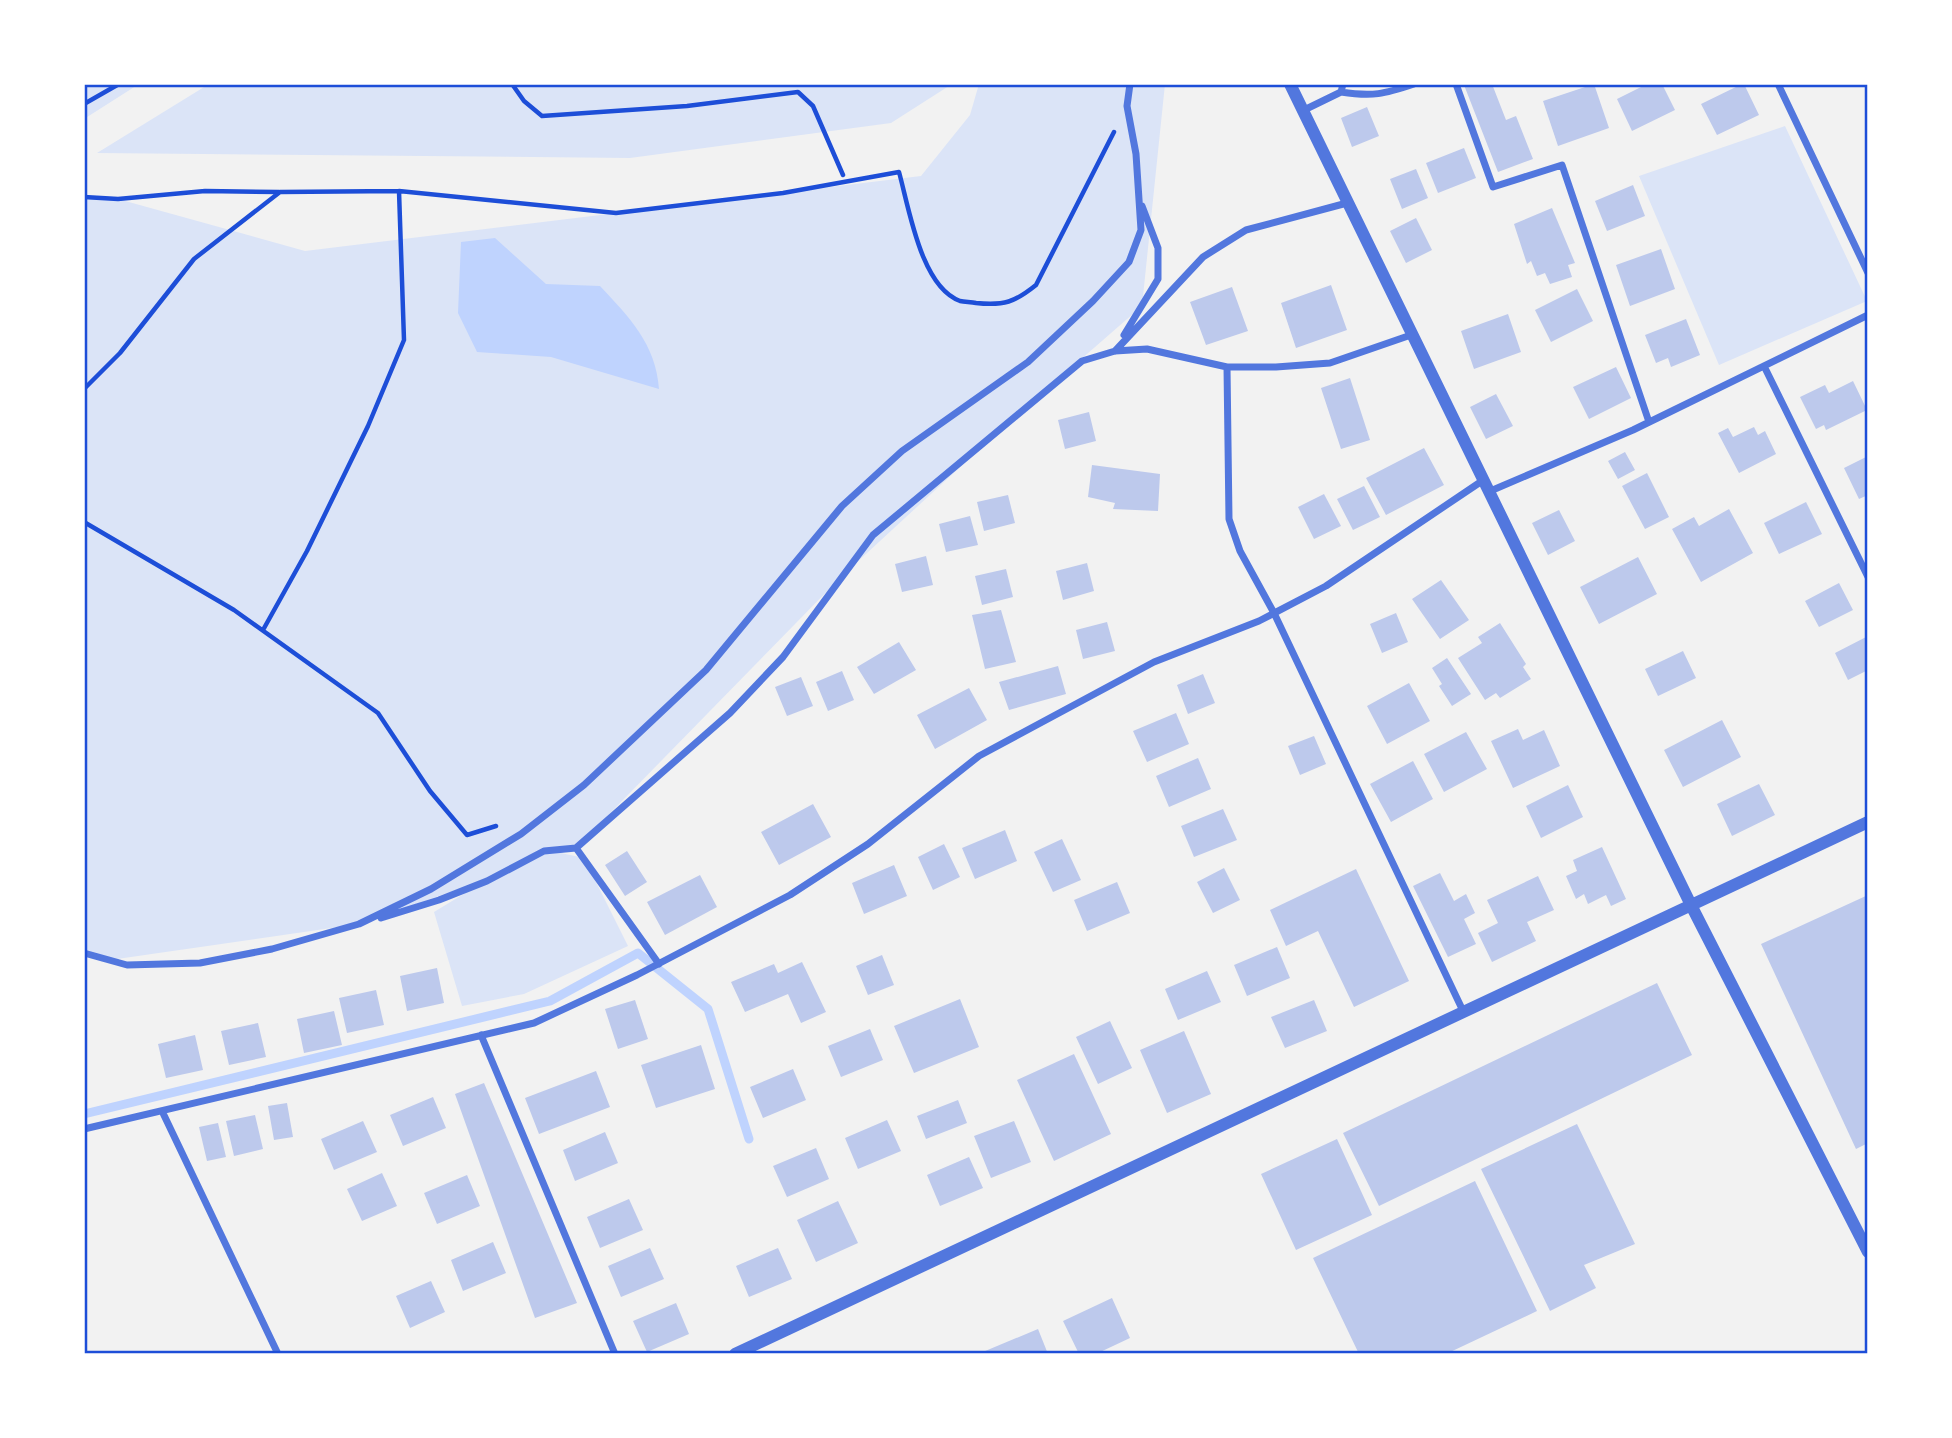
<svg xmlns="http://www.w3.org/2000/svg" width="1952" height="1438" font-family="Signika,sans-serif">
  <rect width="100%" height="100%" fill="#f2f2f2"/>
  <path fill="#dbe4f7" d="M84,84H139L84,119Z
    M209,84H952L891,123L630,158L97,153Z
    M979,84H1165L1142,306L1009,422L841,577L576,848L561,853L584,858L628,946L524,994L462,1006L434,912L490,878L359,924L110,960L84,949V197L118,199L305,251L921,176L970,115Z
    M1785,126L1867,301L1719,365L1639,176Z"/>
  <path fill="#bfd3fe" d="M495,238L546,284L600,286C629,317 656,344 659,389L551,357L477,352L458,313L461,242Z"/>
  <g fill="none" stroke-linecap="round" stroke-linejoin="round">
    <path stroke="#bfd3fe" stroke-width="9" d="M84,1114L550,1001L638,953L708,1009L749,1139"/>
  </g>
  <path fill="#bdc9ec" d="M1467,84H1492L1506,120L1516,116L1533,159L1498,172L1464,85Z
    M1594,84L1609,128L1558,146L1543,101Z
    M1647,84H1662L1675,110L1632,131L1617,99Z
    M1742,84H1744L1759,115L1717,135L1701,104Z
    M1367,107L1379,136L1352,147L1341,118Z
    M1464,148L1476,178L1438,193L1426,163Z
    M1416,169L1428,198L1402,209L1390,179Z
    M1633,185L1645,216L1607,231L1595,201Z
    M1552,208L1575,263L1568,265L1572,277L1550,284L1545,273L1537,276L1531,261L1527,264L1514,224Z
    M1416,218L1432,250L1406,263L1390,231Z
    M1661,249L1675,289L1630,306L1616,265Z
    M1331,285L1347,330L1296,348L1281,303Z
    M1232,287L1248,331L1206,345L1190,302Z
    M1577,289L1593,321L1551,342L1535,310Z
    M1508,314L1521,352L1474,369L1461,331Z
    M1686,319L1700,355L1671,367L1668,358L1656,363L1645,335Z
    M1616,367L1631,398L1589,419L1573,387Z
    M1350,378L1370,440L1341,449L1321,388Z
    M1853,381L1867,410L1826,430L1824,425L1816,429L1800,397L1825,385L1829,393Z
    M1496,394L1513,426L1486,439L1470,407Z
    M1089,412L1096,441L1065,449L1058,420Z
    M1754,427L1758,435L1765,431L1776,454L1739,473L1718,433L1728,428L1733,437Z
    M1424,448L1444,485L1386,515L1366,478Z
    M1625,452L1635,470L1618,479L1608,461Z
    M1868,456V495L1859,499L1844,468Z
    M1092,465L1160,474L1158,511L1113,509L1115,503L1088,497Z
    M1647,473L1669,517L1645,529L1622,486Z
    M1364,486L1380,517L1353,530L1337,499Z
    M1324,494L1341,526L1314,539L1298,507Z
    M1008,495L1015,523L984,531L977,502Z
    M1806,502L1822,534L1779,554L1764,523Z
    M1729,509L1753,553L1701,582L1672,529L1694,517L1699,526Z
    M1559,510L1575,541L1548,555L1532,523Z
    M970,516L978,545L946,552L939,524Z
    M926,556L933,585L902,592L895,564Z
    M1638,557L1657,594L1599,624L1580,587Z
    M1087,563L1094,591L1063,600L1056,571Z
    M1006,569L1013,597L982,605L975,576Z
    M1441,580L1469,620L1440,639L1412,599Z
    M1839,583L1853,610L1819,627L1805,601Z
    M1001,610L1016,662L985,669L972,615Z
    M1396,613L1408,642L1382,653L1370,624Z
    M1107,622L1115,651L1083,659L1076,630Z
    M1500,623L1526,664L1523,667L1531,679L1500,698L1496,693L1485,700L1458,658L1482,643L1478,637Z
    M1868,636V670L1848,680L1835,653Z
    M899,642L916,670L874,694L857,667Z
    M1683,651L1696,678L1658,696L1645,669Z
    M1447,658L1471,694L1452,706L1439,686L1442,684L1432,668Z
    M1058,666L1066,694L1009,710L999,682Z
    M842,671L854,700L828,711L816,682Z
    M1203,674L1215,703L1188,714L1177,685Z
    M801,677L813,706L787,716L775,687Z
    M1409,683L1430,721L1387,744L1367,706Z
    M969,688L987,720L935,749L917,715Z
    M1176,713L1189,744L1147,762L1133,731Z
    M1722,720L1741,757L1683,787L1664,750Z
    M1518,729L1523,740L1544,730L1560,766L1513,788L1491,741Z
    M1466,732L1487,769L1444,792L1424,754Z
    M1314,736L1326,764L1300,775L1288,746Z
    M1198,758L1211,789L1169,807L1156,776Z
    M1413,761L1433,799L1391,822L1370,784Z
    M1759,784L1775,815L1732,836L1717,804Z
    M1568,785L1583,817L1541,838L1526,806Z
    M813,804L831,837L779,865L761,832Z
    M1223,809L1237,840L1194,857L1181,826Z
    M1005,830L1017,861L975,879L962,848Z
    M1062,839L1081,880L1053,892L1034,852Z
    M944,844L960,877L933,890L918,857Z
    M1602,847L1626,899L1611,906L1606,895L1588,904L1584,894L1576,899L1566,876L1577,871L1573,860Z
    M627,851L647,882L625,896L605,865Z
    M894,865L907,896L864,914L852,883Z
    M1224,868L1240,900L1213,913L1197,882Z
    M1356,869L1409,981L1354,1007L1318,931L1286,946L1270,910Z
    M1440,873L1454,901L1466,894L1475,913L1464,919L1476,944L1448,957L1413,886Z
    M700,875L717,907L665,935L647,902Z
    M1538,876L1554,910L1527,922L1536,941L1492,962L1478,933L1498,923L1487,900Z
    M1117,882L1130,913L1087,931L1074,900Z
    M1868,895V1143L1856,1149L1761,944Z
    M1277,947L1290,978L1247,996L1234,965Z
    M882,955L894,985L868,995L856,966Z
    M802,962L826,1012L801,1023L788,994L745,1012L731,982L774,964L778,973Z
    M437,968L444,1003L407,1011L400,976Z
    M1207,971L1221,1002L1178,1020L1165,989Z
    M1657,983L1692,1055L1379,1206L1343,1133Z
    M376,990L384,1025L347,1033L339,998Z
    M960,999L979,1047L914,1073L894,1026Z
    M635,1000L648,1039L618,1049L605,1009Z
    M1314,1000L1327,1031L1285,1048L1271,1017Z
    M334,1011L342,1045L304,1053L297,1019Z
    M1110,1021L1132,1068L1098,1084L1076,1037Z
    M258,1023L266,1057L229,1065L221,1031Z
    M870,1029L883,1060L841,1077L828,1046Z
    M1184,1031L1211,1094L1167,1113L1140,1050Z
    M195,1035L203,1070L166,1078L158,1044Z
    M701,1045L715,1089L656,1108L641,1065Z
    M1074,1054L1111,1134L1054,1161L1017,1080Z
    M793,1069L806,1100L763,1118L750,1087Z
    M596,1071L610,1107L539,1134L525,1098Z
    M484,1083L577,1303L535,1318L455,1094Z
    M433,1097L446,1128L403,1146L390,1115Z
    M958,1100L967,1123L926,1139L917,1116Z
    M287,1103L293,1137L274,1140L268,1106Z
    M255,1115L263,1149L234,1156L226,1121Z
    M887,1120L901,1151L858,1169L845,1138Z
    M363,1121L377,1152L334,1170L321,1139Z
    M1014,1121L1031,1162L991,1178L974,1136Z
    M218,1123L226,1157L207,1161L199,1127Z
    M1577,1124L1635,1244L1584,1265L1596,1288L1550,1311L1481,1169Z
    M605,1132L618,1163L575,1181L563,1150Z
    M1337,1139L1372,1215L1296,1250L1261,1174Z
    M816,1148L829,1179L787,1197L773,1166Z
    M969,1157L983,1188L940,1206L927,1175Z
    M382,1173L397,1206L362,1221L347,1189Z
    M467,1175L480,1206L437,1224L424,1193Z
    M1475,1181L1537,1311L1446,1354H1359L1313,1258Z
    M629,1199L643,1230L600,1248L587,1217Z
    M838,1201L858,1243L816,1262L797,1220Z
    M493,1242L506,1273L463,1291L451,1260Z
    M650,1248L664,1279L621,1297L608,1266Z
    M778,1248L792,1279L749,1297L736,1266Z
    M431,1281L445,1312L410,1328L396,1296Z
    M1112,1298L1130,1338L1096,1354H1079L1063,1321Z
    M676,1303L689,1334L647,1352L633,1321Z
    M1038,1329L1048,1354H978Z"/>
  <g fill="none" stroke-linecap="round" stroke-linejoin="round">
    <path stroke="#1d4ed8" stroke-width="4.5" d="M512,84L524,101L542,116L687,106L798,92L813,106L843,175
      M84,104L119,84
      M84,197L118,199L205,191L279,192
      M84,389L120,353L194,259L280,192L399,191L616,213L783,193L899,172C909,208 921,287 960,301C965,302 971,302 976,303C1004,306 1015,302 1036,285L1114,132
      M84,522L234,610L378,713L430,791L467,835L496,826
      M263,630L307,551L368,426L404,340L399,191"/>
    <path stroke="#5277de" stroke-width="7" d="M1456,84L1493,187L1562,165L1649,422
      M1778,84L1868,273
      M1341,92C1373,97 1384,94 1414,84
      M1302,111L1341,92L1343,84
      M1124,335L1158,279V248L1142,206
      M1115,351L1203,257L1246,230L1347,203
      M1764,366L1868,577
      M1227,367L1229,519L1240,551L1274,613L1464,1013
      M1488,492L1633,430L1868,315
      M381,918L439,900L487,881L544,851L576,848
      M84,953L127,965L200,963L272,949L359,924L431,889L521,834L584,785L706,670L842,506L902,451L1028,362L1093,301L1129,262L1141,230L1136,154L1127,106L1130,84
      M659,964L576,848L730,713L783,657L873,535L1082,361L1115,351L1147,349L1227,367H1276L1330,363L1411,335
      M481,1035L615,1354
      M162,1111L278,1354
      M84,1129L534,1023L637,975L790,895L868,844L979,756L1154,662L1259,621L1326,586L1482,481"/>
    <path stroke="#5277de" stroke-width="12" d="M1290,84L1692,907L1868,1252
      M735,1354L1868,822"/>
  </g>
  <rect width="1952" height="1438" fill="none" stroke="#ffffff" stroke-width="172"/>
  <rect x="86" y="86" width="1780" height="1266" fill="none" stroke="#1d4ed8" stroke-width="2.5"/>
</svg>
